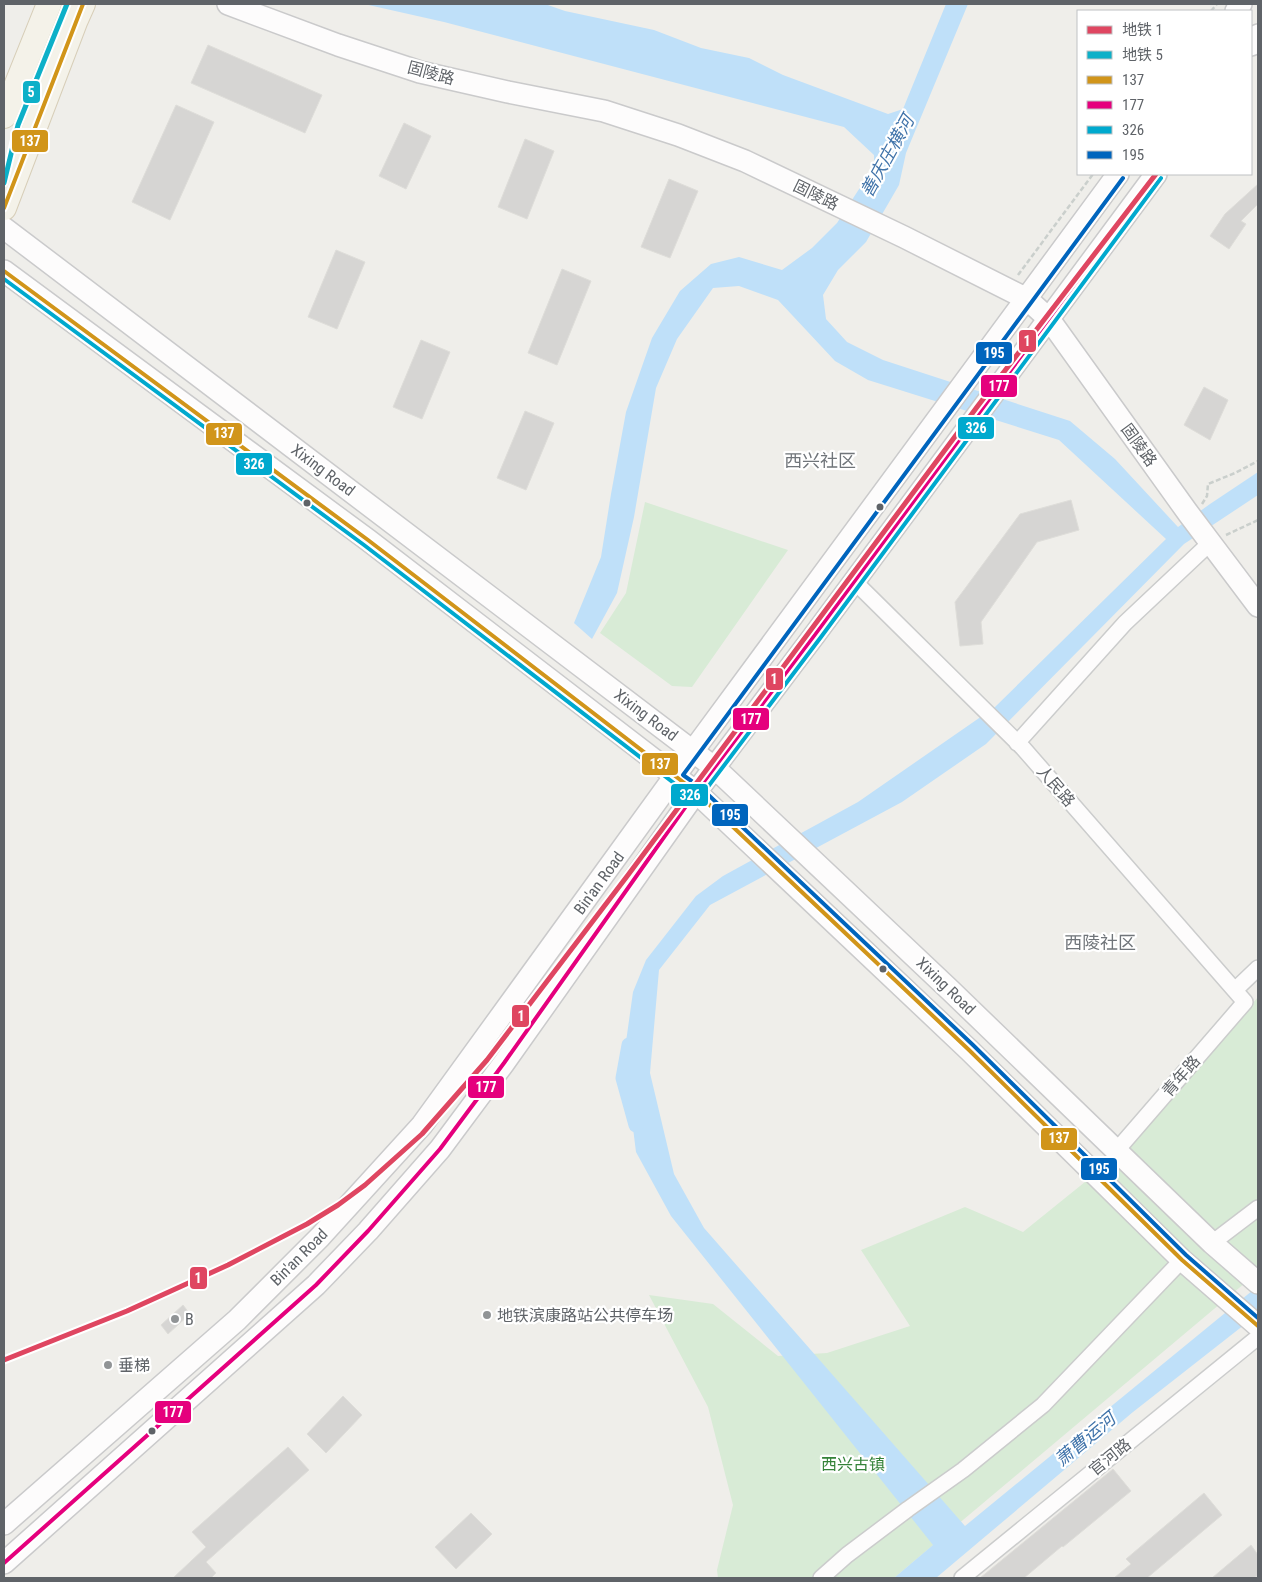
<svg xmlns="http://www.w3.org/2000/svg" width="1262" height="1582" font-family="'Roboto Condensed','Noto Sans SC',sans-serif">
  <rect width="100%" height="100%" fill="#efeeea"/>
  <path fill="#d8ebd6" d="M645,502L788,550L692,687L672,686L600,633L626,593Z
    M1258,997V1272L894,1578H718L717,1570L733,1505L708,1407L649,1295L713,1304L778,1356L827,1353L910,1326L861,1250L965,1207L1023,1232L1137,1140Z"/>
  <path fill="#bfe0f9" d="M364,4H545L565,11L654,30L701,48L749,58L783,75L888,114L903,109L946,4H968L906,153L899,185L866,242L838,270L823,295L826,319L847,342L883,360L1070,421L1115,459L1178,527L1210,504L1258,472V495L1184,544L986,744L902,802L710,905L659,970L650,1073L674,1174L704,1228L965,1526L1258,1286V1314L1133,1412L936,1578H894L933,1545L671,1216L636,1152L624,1056L633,992L646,960L696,896L723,876L858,802L995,707L1166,539L1059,440L868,380L835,361L778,300L739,286L713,288L677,339L656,388L634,517L617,593L592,639L574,623L601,557L611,494L626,412L652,338L680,291L711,264L739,257L782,270L812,248L837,223L874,166V155L844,127L444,22Z"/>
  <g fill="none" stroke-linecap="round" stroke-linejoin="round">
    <path stroke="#bfe0f9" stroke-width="15" d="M629,1045L623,1078L636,1125"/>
  </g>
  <path fill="#d6d5d3" stroke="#deddd9" d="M208,45L322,95L305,133L191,83Z
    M176,105L214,122L170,220L132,202Z
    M404,123L431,136L406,189L379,176Z
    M525,139L554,151L527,219L498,207Z
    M669,179L698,191L670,258L641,247Z
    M1258,184V204L1241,221L1246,224L1229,249L1210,236L1225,214Z
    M336,250L365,262L337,329L308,317Z
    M562,269L591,281L557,365L528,353Z
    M421,340L450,352L422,419L393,407Z
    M1204,387L1228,400L1210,440L1184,425Z
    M525,411L554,423L526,490L497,478Z
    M1071,500L1079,530L1037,542L981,622L983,644L960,646L955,602L1020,514Z
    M183,1305L190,1314L168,1334L161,1325Z
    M343,1396L362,1415L326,1453L307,1434Z
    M288,1447L309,1470L206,1562L216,1573L211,1578H173L206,1547L192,1532Z
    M1113,1469L1131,1491L1063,1547L1062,1546L1024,1578H980Z
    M1204,1493L1222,1515L1147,1578H1114L1131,1564L1126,1559Z
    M471,1513L492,1534L456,1569L435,1547Z
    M1251,1545L1258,1555V1575L1254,1578H1212Z"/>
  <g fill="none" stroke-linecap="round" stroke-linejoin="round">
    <g stroke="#cbcccc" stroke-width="18">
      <path id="street" d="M854,581L1023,748L1245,1002L1117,1150
        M1017,743L1125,623L1210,543
        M1235,990L1258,968
        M1212,1243L1258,1208
        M821,1578L847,1555L908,1509L963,1470L1043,1405L1182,1260
        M962,1578L1258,1337"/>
    </g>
    <g stroke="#cacacb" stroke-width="24">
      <path id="secondary" d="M228,4L338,45L420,72L508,92L604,111L678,135L745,161L904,237L1027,299L1049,319L1188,513L1258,606
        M1236,11L1241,4
        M1251,45L1258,35
        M4,228L715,768L950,990L1212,1243L1258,1283
        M4,271L368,540L696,792L969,1050L1182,1260L1258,1326
        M4,1524L237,1320L320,1237L422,1125L693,751L1118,174
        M4,1563L316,1285L368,1231L440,1149L504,1063L696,792L816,633L1156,174"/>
    </g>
    <g stroke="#d7ceb8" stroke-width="26">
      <path id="primary" d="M4,116L49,4
        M4,208L75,22L83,4"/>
    </g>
    <path stroke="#cacfcc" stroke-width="2.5" stroke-dasharray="5 2.5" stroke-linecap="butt" d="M1211,11L1217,4
      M1018,275L1093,174
      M1202,504L1207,496L1208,484L1235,473L1258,461
      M1226,535L1258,520"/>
    <use href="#street" stroke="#fdfcfc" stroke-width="15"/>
    <use href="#secondary" stroke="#fdfcfc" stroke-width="21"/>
    <use href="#primary" stroke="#f4f2e9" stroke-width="24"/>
    <g stroke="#fff" stroke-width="8">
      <path id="bus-1" d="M4,208L83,4
        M4,271L368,540L696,792L969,1050L1182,1260L1258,1326"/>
    </g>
    <g stroke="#fff" stroke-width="8">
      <path id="bus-2" d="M4,1563L316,1285L368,1231L440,1149L504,1063L696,792L816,633L1156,174"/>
    </g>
    <g stroke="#fff" stroke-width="8">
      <path id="bus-3" d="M4,279L364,545L692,797L697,798L701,796L821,637L1161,178"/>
    </g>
    <g stroke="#fff" stroke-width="8">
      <path id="bus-4" d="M1123,178L683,775L700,787L973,1045L1186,1255L1258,1318"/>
    </g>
    <use href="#bus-1" stroke="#d1951a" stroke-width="4"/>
    <use href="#bus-2" stroke="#e5007d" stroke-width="4"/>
    <use href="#bus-3" stroke="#00a9ce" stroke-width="4"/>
    <use href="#bus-4" stroke="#0065bd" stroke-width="4"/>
    <g stroke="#fff" stroke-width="9">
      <path id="metro-1" d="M4,1360L127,1311L228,1265L307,1224L338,1205L365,1185L422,1134L487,1060L628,875L977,407L1156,174"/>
    </g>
    <g stroke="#fff" stroke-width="9">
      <path id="metro-2" d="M4,183L18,125L67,4"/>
    </g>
    <use href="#metro-1" stroke="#df4661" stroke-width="5"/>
    <use href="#metro-2" stroke="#0db0c8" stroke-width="5"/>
  </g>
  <g fill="#5f6368" stroke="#fff" stroke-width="2">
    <circle cx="307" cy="503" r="4.5"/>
    <circle cx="880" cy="507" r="4.5"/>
    <circle cx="883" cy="969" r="4.5"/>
    <circle cx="152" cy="1431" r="4.5"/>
  </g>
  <g fill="#919496" stroke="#fff" stroke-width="2">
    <circle cx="487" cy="1315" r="5"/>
    <circle cx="175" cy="1319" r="5"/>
    <circle cx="108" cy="1365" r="5"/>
  </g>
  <g text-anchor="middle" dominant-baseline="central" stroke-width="4.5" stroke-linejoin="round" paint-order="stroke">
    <g font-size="16" fill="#5f6368" stroke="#fff">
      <text transform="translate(431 73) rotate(15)">固陵路</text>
      <text transform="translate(816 195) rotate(26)">固陵路</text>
      <text transform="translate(1139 445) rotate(54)">固陵路</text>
      <text transform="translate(323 470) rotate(37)">Xixing Road</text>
      <text transform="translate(646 715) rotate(37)">Xixing Road</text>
      <text transform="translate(1056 786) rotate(49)">人民路</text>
      <text transform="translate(599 883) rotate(-54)">Bin'an Road</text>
      <text transform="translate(946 986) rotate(44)">Xixing Road</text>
      <text transform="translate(1181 1076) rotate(-49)">青年路</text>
      <text transform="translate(299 1257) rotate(-45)">Bin'an Road</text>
      <text transform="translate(1110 1457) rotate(-39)">官河路</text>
    </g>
    <g font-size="16" fill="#5f6368" stroke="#fff" text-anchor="start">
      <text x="497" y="1315">地铁滨康路站公共停车场</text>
      <text x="185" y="1319">B</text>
      <text x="118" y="1365">垂梯</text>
    </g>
    <g font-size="16" fill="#348238" stroke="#fff">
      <text x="853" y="1464">西兴古镇</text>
    </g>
    <g font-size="18" font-style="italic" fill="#4174aa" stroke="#fff">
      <text transform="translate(887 156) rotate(-61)">善庆庄横河</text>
      <text transform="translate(1085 1439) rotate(-40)">萧曹运河</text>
    </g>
    <g font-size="18" fill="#70757a" stroke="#fff">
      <text x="820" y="460">西兴社区</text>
      <text x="1100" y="942">西陵社区</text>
    </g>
  </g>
  <g stroke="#fff" stroke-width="2">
    <rect x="22" y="80" width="19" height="24" rx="5" fill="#0db0c8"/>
    <rect x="11" y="129" width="38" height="24" rx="5" fill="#d1951a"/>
    <rect x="1018" y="329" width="19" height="24" rx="5" fill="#df4661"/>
    <rect x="975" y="341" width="38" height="24" rx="5" fill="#0065bd"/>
    <rect x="980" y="374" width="38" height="24" rx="5" fill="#e5007d"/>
    <rect x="957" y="416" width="38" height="24" rx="5" fill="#00a9ce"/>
    <rect x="205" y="422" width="38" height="24" rx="5" fill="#d1951a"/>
    <rect x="235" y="452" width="38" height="24" rx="5" fill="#00a9ce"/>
    <rect x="765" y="667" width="19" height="24" rx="5" fill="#df4661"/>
    <rect x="732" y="707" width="38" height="24" rx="5" fill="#e5007d"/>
    <rect x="641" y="752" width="38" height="24" rx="5" fill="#d1951a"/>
    <rect x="670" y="783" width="39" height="24" rx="5" fill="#00a9ce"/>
    <rect x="711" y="803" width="38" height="24" rx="5" fill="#0065bd"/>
    <rect x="511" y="1004" width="19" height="24" rx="5" fill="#df4661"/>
    <rect x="467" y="1075" width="38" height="24" rx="5" fill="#e5007d"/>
    <rect x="1040" y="1127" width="38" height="24" rx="5" fill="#d1951a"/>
    <rect x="1080" y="1157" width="38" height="24" rx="5" fill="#0065bd"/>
    <rect x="189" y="1266" width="19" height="24" rx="5" fill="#df4661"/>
    <rect x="154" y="1400" width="38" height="24" rx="5" fill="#e5007d"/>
  </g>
  <g font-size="14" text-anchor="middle" font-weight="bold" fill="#fff">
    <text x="31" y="97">5</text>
    <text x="30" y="146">137</text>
    <text x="1027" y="346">1</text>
    <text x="994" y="358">195</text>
    <text x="999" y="391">177</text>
    <text x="976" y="433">326</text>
    <text x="224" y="438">137</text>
    <text x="254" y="469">326</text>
    <text x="774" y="684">1</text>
    <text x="751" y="724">177</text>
    <text x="660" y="769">137</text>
    <text x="690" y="800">326</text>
    <text x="730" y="820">195</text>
    <text x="521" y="1021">1</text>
    <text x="486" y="1092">177</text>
    <text x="1059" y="1143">137</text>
    <text x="1099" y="1174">195</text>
    <text x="198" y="1283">1</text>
    <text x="173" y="1417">177</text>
  </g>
  <rect width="1262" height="1582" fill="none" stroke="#5f6368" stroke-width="10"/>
  <rect x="1077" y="10" width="175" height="165" fill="#ffffff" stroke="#bfc1c3"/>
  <rect x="1087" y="26" width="25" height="8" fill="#df4661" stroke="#bfc1c3"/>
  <text x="1122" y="35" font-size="15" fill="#5f6368">地铁 1</text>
  <rect x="1087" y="51" width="25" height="8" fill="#0db0c8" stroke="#bfc1c3"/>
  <text x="1122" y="60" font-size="15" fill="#5f6368">地铁 5</text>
  <rect x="1087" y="76" width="25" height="8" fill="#d1951a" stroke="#bfc1c3"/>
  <text x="1122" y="85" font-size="15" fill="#5f6368">137</text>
  <rect x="1087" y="101" width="25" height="8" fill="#e5007d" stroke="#bfc1c3"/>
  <text x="1122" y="110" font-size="15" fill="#5f6368">177</text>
  <rect x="1087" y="126" width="25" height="8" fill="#00a9ce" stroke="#bfc1c3"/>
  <text x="1122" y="135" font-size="15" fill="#5f6368">326</text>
  <rect x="1087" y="151" width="25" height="8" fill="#0065bd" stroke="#bfc1c3"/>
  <text x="1122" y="160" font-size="15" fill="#5f6368">195</text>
</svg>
